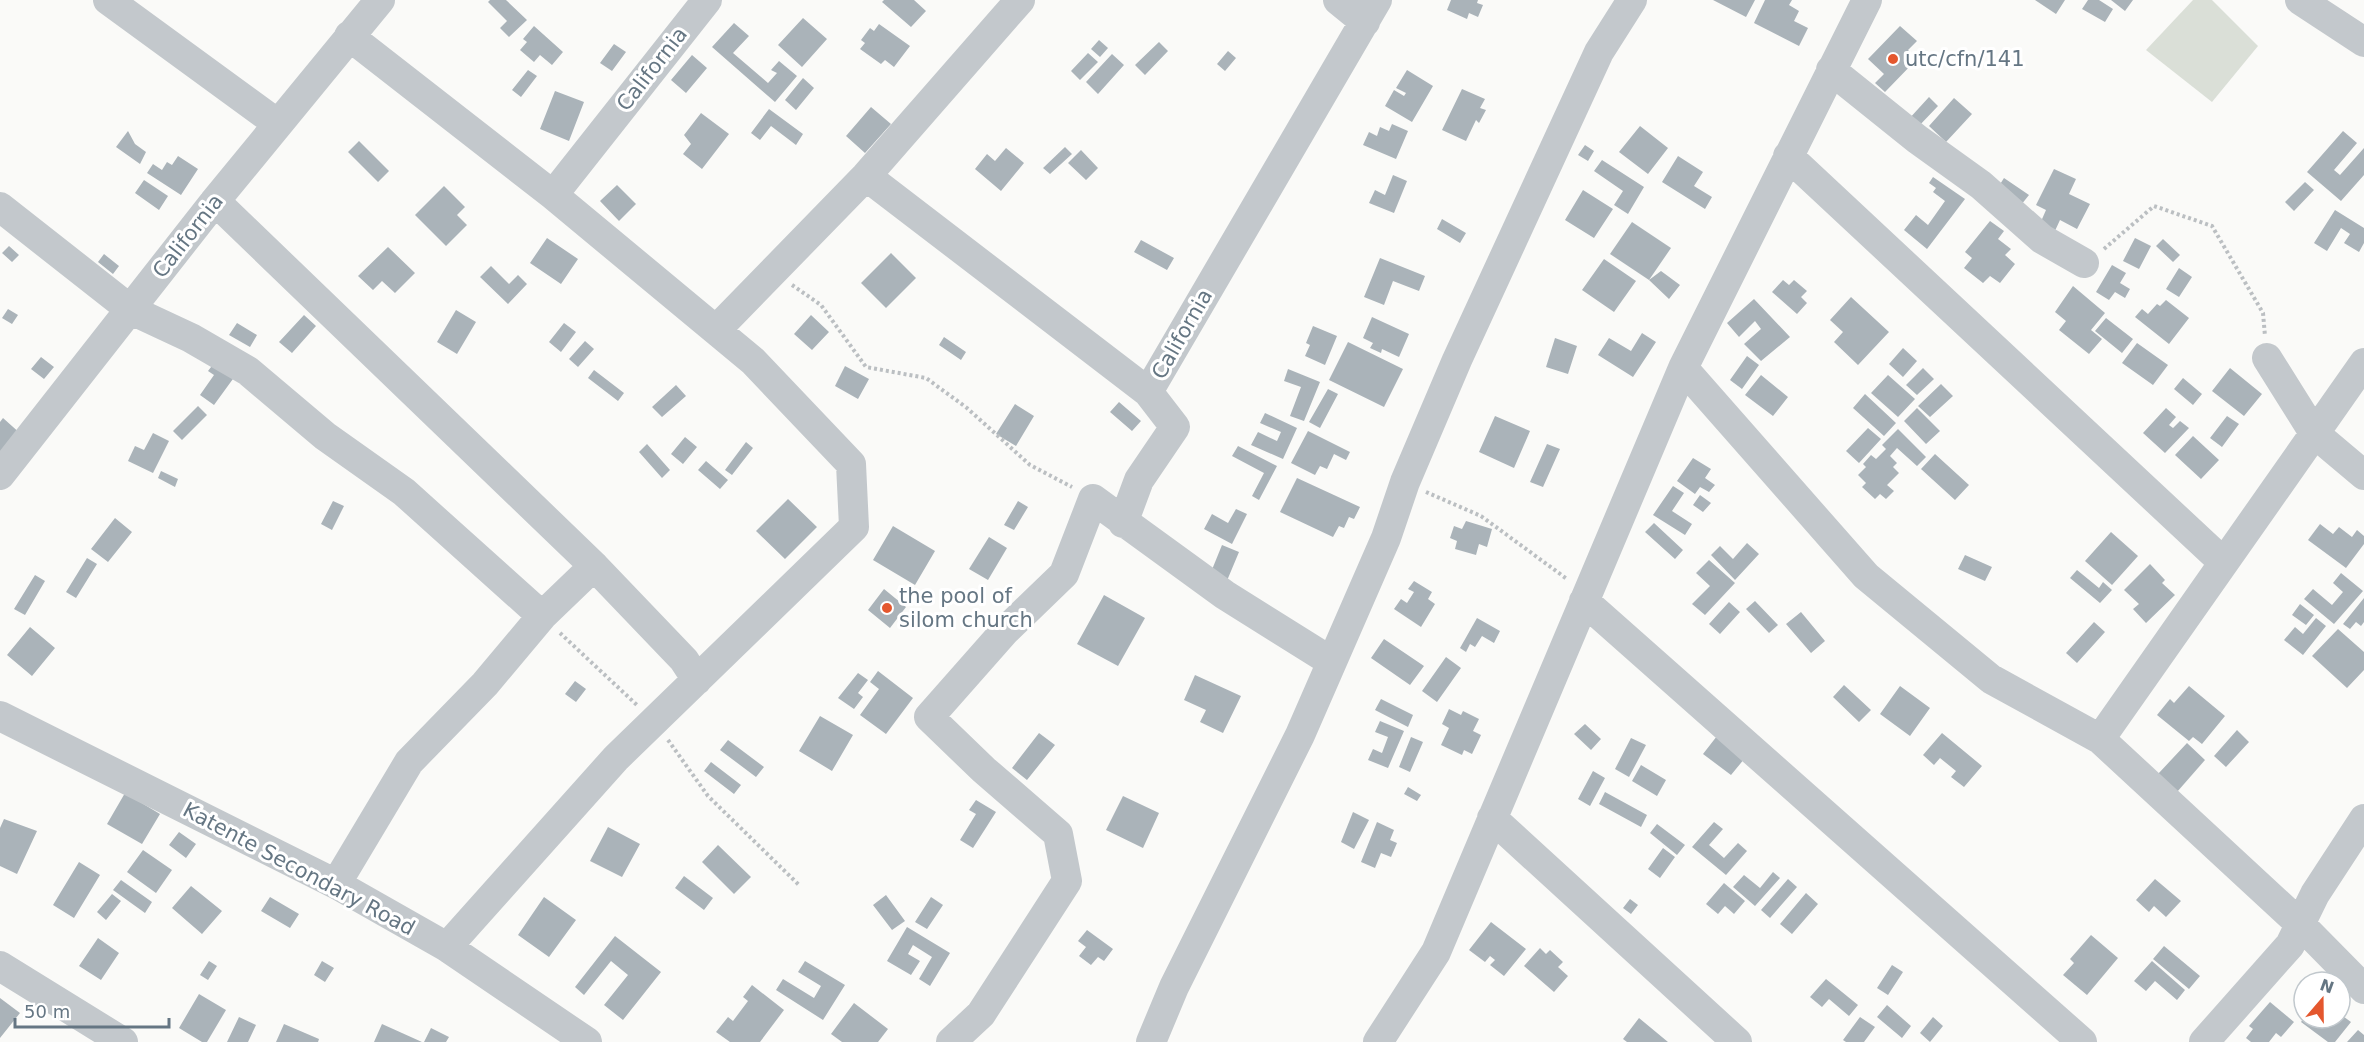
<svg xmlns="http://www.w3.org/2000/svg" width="2364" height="1042" font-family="'DejaVu Sans',sans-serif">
  <rect width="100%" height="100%" fill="#fafaf8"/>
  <path fill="#dadfd7" d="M2193,0H2212L2258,46L2212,102L2146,50Z"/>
  <path fill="#aab3b9" d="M490,0H506L527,20L509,37L500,28L507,21L488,2Z
    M884,0H914L926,11L911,27L882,2Z
    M1451,0H1478L1477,3L1483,5L1478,17L1469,13L1467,19L1447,10Z
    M1713,0H1755L1746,17Z
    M1765,0H1792L1789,5L1799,11L1794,21L1808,28L1799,46L1754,23Z
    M2035,0H2065L2056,14Z
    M2088,0H2099L2113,9L2105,22L2082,9Z
    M2111,0H2133L2125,11Z
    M803,18L827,39L802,67L778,45Z
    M734,23L749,36L733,53L768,83L777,73L771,70L779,61L797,76L775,102L712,47Z
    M879,24L910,46L894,67L885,60L881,64L860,49L865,43L861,40L870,28L874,31Z
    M534,26L563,52L552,65L540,55L534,62L520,50L527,42L523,39Z
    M1900,26L1917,41L1908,50L1917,59L1885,92L1875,83L1884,74L1868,59Z
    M1099,40L1108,48L1100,57L1091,49Z
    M1159,42L1168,51L1145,75L1135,65Z
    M614,44L626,52L612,71L600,63Z
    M1228,51L1236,58L1225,71L1217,64Z
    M1088,53L1098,62L1080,80L1071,71Z
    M1112,54L1124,65L1098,94L1086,82Z
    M692,55L707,68L686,93L671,80Z
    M528,70L537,76L521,97L512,90Z
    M1407,70L1433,86L1412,122L1385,106L1394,90L1404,96L1406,93L1396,88Z
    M803,78L814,88L796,110L785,100Z
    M1462,89L1485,99L1480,108L1486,110L1479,123L1476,120L1466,141L1442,130Z
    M555,91L584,102L569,141L540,129Z
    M1929,97L1938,106L1917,128L1908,120Z
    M1954,98L1972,114L1946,142L1929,126Z
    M871,107L891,124L865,153L846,136Z
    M769,109L803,134L796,145L771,126L760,140L751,133Z
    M701,113L729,134L702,169L683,154L691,144L684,135Z
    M1392,124L1408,131L1396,159L1363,145L1369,132L1377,136L1380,127L1389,131Z
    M1640,126L1668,148L1648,174L1619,152Z
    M128,131L135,144L146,152L140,164L116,147Z
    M2343,131L2357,143L2334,170L2340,175L2364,148V175L2341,201L2307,172Z
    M359,141L389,171L378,182L348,152Z
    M1585,145L1594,151L1588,161L1578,155Z
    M1065,147L1072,154L1050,174L1043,168Z
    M1006,148L1024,163L1001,191L975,169L987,154L995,161Z
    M1081,150L1098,168L1086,180L1068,163Z
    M178,156L198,169L181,195L147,173L153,164L162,170L167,162L172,165Z
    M1678,156L1703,172L1694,186L1712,197L1705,209L1662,182Z
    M1602,160L1644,187L1628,214L1614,205L1623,191L1594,171Z
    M2054,169L2076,179L2069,194L2090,204L2077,229L2060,220L2054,233L2039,226L2046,210L2036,205Z
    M1393,175L1407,181L1394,213L1369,203L1375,190L1385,195Z
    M1933,177L1965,199L1927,249L1904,230L1916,215L1928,225L1945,201L1933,192L1936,188L1929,183Z
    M2004,178L2029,195L2021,205L1997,189Z
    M144,180L168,196L159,210L135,193Z
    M2305,182L2314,190L2294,211L2285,202Z
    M617,185L636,204L619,221L600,201Z
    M444,186L465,207L457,215L467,225L446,246L415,215Z
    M1583,190L1613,209L1594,238L1565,220Z
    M2335,210L2364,228V243L2359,252L2344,243L2350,234L2341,228L2327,251L2314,243Z
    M1442,219L1466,233L1460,243L1437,229Z
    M1990,221L2004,231L1998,239L2011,249L2005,255L2015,264L2000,283L1990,276L1983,283L1964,268L1972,258L1965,252Z
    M1632,222L1671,248L1649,280L1661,271L1680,285L1669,299L1649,280L1610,254Z
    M547,238L578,259L561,284L530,263Z
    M2135,238L2151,246L2139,269L2123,261Z
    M2163,239L2180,255L2173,262L2156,246Z
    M1141,240L1174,258L1167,270L1134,252Z
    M9,246L19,255L12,262L2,253Z
    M388,247L415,273L395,293L382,281L373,290L358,276Z
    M891,253L916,278L886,308L861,283Z
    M104,254L119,266L113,274L98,262Z
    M1380,258L1425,276L1419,291L1393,281L1384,305L1364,297Z
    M1604,259L1636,281L1614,312L1582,290Z
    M2112,265L2126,273L2120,283L2130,289L2125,298L2115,292L2109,300L2096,292Z
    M491,266L509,284L518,275L527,284L508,304L480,277Z
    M2179,268L2192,277L2179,297L2166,289Z
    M1783,280L1789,285L1794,280L1807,291L1801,297L1807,303L1797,314L1772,292Z
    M2073,286L2105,313L2091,330L2102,339L2089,354L2059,330L2066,321L2055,312Z
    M1851,297L1889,332L1858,365L1834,342L1843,332L1830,320Z
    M1754,299L1790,337L1761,361L1744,344L1761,329L1755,321L1739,337L1727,323Z
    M2166,300L2189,318L2169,344L2135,317L2142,309L2148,314L2157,304L2160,306Z
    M8,309L18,315L12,324L2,318Z
    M456,310L476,322L457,354L437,342Z
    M304,315L316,326L292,353L279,342Z
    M811,315L829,332L812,350L794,334Z
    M1372,317L1409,334L1399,357L1382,349L1381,353L1370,348L1373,343L1363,338Z
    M2106,318L2133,339L2122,353L2095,331Z
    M237,323L257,335L250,347L229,335Z
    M564,323L576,332L561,352L549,342Z
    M1313,326L1337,336L1325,365L1305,356L1310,345L1306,343Z
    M1642,333L1656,342L1633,377L1598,355L1609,338L1631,351Z
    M944,337L966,352L961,360L939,345Z
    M1555,338L1577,346L1568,374L1546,367Z
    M585,341L594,349L578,367L569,359Z
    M1348,342L1403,369L1384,407L1329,380Z
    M2137,343L2168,365L2153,385L2122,363Z
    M1903,348L1917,361L1903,377L1889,364Z
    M1747,356L1759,365L1742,389L1730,380Z
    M41,357L54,367L44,379L31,369Z
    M218,358L238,372L214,405L200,395L214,375L208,371Z
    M845,366L869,379L858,399L835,386Z
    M1923,368L1934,379L1917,395L1906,385Z
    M2230,368L2262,394L2244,416L2212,391Z
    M1288,369L1320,382L1304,421L1290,416L1301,387L1284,381Z
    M594,370L624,393L618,401L588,378Z
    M1761,375L1788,397L1773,416L1745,395Z
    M1888,375L1915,399L1898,417L1871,393Z
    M2183,378L2202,394L2193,405L2174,389Z
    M1941,384L1953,396L1930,417L1918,406Z
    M676,385L686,396L662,417L652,407Z
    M1328,389L1338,394L1320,428L1309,422Z
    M1865,394L1896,423L1884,436L1853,408Z
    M1119,402L1141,421L1132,431L1110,412Z
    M1015,404L1034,416L1016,446L996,434Z
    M198,406L207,415L182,440L173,431Z
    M1917,408L1940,431L1926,444L1904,421Z
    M2166,408L2176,417L2169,425L2173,428L2180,421L2189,428L2165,453L2143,433Z
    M1265,413L1297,428L1283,459L1251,445L1258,432L1277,441L1281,432L1260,423Z
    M1495,416L1530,431L1514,468L1479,452Z
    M2227,416L2239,424L2222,447L2210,438Z
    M3,418L22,435L0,453V422Z
    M1868,428L1881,439L1859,463L1846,451Z
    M1898,429L1926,457L1917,466L1897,448L1890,456L1897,463L1893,467L1899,473L1887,485L1894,491L1886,499L1880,494L1875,499L1862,487L1866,483L1858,475L1866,467L1863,464L1871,455L1876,459L1886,449L1882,445Z
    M1308,431L1350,452L1346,460L1334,454L1327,469L1320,466L1315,475L1291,463Z
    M153,433L169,441L153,473L128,461L135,446L144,450Z
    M2193,436L2219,460L2201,479L2175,455Z
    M685,437L697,447L683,464L671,454Z
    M746,442L753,448L732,475L725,470Z
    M647,444L670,470L662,478L639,452Z
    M1547,444L1560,449L1543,487L1530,482Z
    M1238,446L1277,466L1259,500L1252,496L1264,473L1232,456Z
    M1935,454L1969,485L1955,500L1921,469Z
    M1693,458L1711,469L1705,478L1715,485L1709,492L1700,487L1695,494L1677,481Z
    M706,461L728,480L720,489L698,470Z
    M161,471L178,479L175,487L158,478Z
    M1297,478L1360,507L1354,519L1349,517L1344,528L1339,526L1333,537L1280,512Z
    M1673,486L1684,493L1672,511L1692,524L1685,535L1653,515Z
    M1700,495L1711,503L1703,512L1693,505Z
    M788,499L817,527L785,559L756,531Z
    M333,501L344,506L332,530L321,524Z
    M1018,501L1028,507L1014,530L1004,525Z
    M1236,509L1247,514L1232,544L1204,529L1212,514L1228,523Z
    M115,518L132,532L108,562L91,549Z
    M1466,521L1492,529L1487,547L1479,544L1476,555L1455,549L1457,541L1450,538L1454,526L1462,529Z
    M1654,523L1683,550L1675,559L1645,532Z
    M2320,524L2333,534L2339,527L2352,537L2357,530L2364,536V544L2346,568L2308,540Z
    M893,526L935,551L915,585L873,560Z
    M2111,532L2138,556L2112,585L2085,561Z
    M989,537L1007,548L988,580L969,569Z
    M1747,543L1759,554L1735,580L1711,555L1720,546L1733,559Z
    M1222,545L1239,552L1226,583L1209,577Z
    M1965,555L1992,567L1985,581L1958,569Z
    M87,558L97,564L76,598L66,592Z
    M1709,560L1735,583L1705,615L1692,604L1710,586L1696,573Z
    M2150,564L2165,580L2162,583L2175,595L2146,623L2133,609L2139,604L2124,590Z
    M2077,570L2099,588L2103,582L2112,590L2100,603L2070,578Z
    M2341,573L2363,591L2334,624L2304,599L2313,589L2332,605L2343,592L2333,583Z
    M35,575L45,581L25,615L14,609Z
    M1414,581L1432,592L1428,599L1435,604L1421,627L1394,609L1401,599L1407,603L1414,592L1408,589Z
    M884,589L906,607L890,628L868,610Z
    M1104,595L1145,618L1118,666L1077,644Z
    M2364,598V622L2361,626L2356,622L2350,629L2343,624Z
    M1755,601L1778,625L1769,633L1746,609Z
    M1729,602L1740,612L1720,634L1709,624Z
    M2300,604L2314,615L2306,625L2292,615Z
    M1801,612L1825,641L1811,653L1786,624Z
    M1477,618L1500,631L1494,643L1482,636L1475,647L1470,644L1466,652L1460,648Z
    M2316,618L2326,626L2303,655L2284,640L2295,627L2303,634Z
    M2094,622L2105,632L2077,663L2066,653Z
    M30,627L55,648L32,676L7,655Z
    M2338,629L2364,652V670L2347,688L2312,656Z
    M1384,639L1424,666L1410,685L1371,658Z
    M1446,657L1461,668L1437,702L1422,691Z
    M878,671L913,698L886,734L860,715L879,689L870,682Z
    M858,673L868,680L858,693L863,697L854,709L838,698Z
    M1195,675L1241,696L1223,733L1200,722L1206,710L1184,700Z
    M575,681L586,689L576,702L565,694Z
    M1844,685L1871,710L1859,722L1833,697Z
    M1900,686L1930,708L1910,736L1880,714Z
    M2189,686L2225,716L2202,744L2193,737L2189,741L2157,715L2170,699L2174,703Z
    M1381,699L1413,715L1408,727L1375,710Z
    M1449,709L1461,715L1463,711L1479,719L1473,731L1481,735L1472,754L1464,750L1462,755L1441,745L1449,728L1442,724Z
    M820,716L853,735L832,771L799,751Z
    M1380,721L1404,731L1388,768L1368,760L1373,749L1382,753L1388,737L1375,732Z
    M1585,724L1601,739L1591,750L1574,734Z
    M2237,730L2249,742L2226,767L2214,756Z
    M1039,733L1055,745L1027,780L1012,768Z
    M1942,733L1982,766L1964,787L1951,777L1956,771L1940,758L1934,765L1923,755Z
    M1717,736L1745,758L1731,775L1703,754Z
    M1411,737L1423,742L1410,772L1399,767Z
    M1631,738L1646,745L1629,777L1615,769Z
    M728,740L764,767L756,777L720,750Z
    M2187,743L2205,760L2177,792L2158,774Z
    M711,762L741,785L734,794L704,771Z
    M1641,765L1666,780L1657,796L1632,781Z
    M1593,771L1605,778L1590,806L1578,799Z
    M1408,787L1421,795L1417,801L1404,794Z
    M1605,792L1647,815L1641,827L1599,804Z
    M125,793L160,814L142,844L107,824Z
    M1123,796L1159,813L1143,848L1106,830Z
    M976,800L996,812L973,848L960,840L976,814L969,810Z
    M1353,812L1369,820L1354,849L1341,842Z
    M4,819L37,831L17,874L0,866V828Z
    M1377,822L1394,830L1390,840L1397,843L1391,857L1381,853L1375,868L1361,862Z
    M1714,822L1723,829L1709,845L1724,858L1738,843L1747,851L1726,875L1692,847Z
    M1657,824L1685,845L1677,855L1650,833Z
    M608,827L640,844L622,877L590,861Z
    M179,832L196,844L186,858L169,845Z
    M718,845L751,877L734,894L702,862Z
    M1663,848L1675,857L1660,878L1648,869Z
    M143,850L172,870L156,893L127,872Z
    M79,862L100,875L74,918L53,905Z
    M1773,872L1780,878L1755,906L1733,887L1744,875L1760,888Z
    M684,876L713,898L704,910L675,888Z
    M1788,879L1797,887L1770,918L1761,910Z
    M2155,879L2181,901L2166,917L2154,906L2149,912L2136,900Z
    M121,880L152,902L145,913L113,890Z
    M1724,883L1745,901L1734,914L1725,906L1718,914L1706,904Z
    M191,886L222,911L202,934L172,908Z
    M1806,893L1818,904L1792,934L1780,924Z
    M112,894L121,901L106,920L97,912Z
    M886,895L905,921L892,930L873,905Z
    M270,897L299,914L290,928L261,911Z
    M544,897L576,920L549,957L518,935Z
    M931,897L943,905L927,929L915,922Z
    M1630,899L1638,905L1631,914L1623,908Z
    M1491,922L1526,949L1504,976L1490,965L1495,960L1490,956L1485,962L1469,950Z
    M907,927L950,953L930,986L919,979L932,957L913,945L908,954L920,961L911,975L887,961Z
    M1087,930L1113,949L1104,961L1098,957L1091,965L1079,956L1086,947L1078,941Z
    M2091,935L2118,958L2087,995L2063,975L2074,963L2070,959Z
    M615,936L661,972L623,1020L604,1005L628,975L611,961L584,995L575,987Z
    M98,938L119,953L101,980L79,966Z
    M2164,946L2200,976L2189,989L2153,959Z
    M1540,948L1546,954L1550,950L1563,962L1558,967L1568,976L1554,992L1524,966Z
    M209,961L217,966L208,980L200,975Z
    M322,961L334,968L325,982L314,975Z
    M805,961L845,985L823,1020L776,990L783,979L814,998L821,986L798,972Z
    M2152,961L2185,990L2177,1000L2155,981L2146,991L2134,981Z
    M1892,965L1903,972L1888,995L1877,988Z
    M1826,979L1858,1005L1849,1016L1829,999L1822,1007L1810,997Z
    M752,985L784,1010L760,1042H730L716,1032L728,1017L733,1021L748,1001L743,997Z
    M199,994L226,1010L207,1042H202L179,1028Z
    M0,998L20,1013L0,1038Z
    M2270,1002L2294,1022L2281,1037L2276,1033L2269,1042H2251L2246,1038L2253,1029L2249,1026Z
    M854,1003L888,1029L878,1042H842L831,1034Z
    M1887,1005L1911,1026L1902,1038L1877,1017Z
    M2340,1014L2351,1022L2335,1042H2328L2301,1022L2304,1018H2340Z
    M239,1017L256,1025L248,1042H227Z
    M1860,1017L1875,1027L1864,1042H1846L1843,1040Z
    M1933,1017L1943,1026L1930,1042L1920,1033Z
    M1639,1018L1668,1042H1627L1623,1039Z
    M284,1024L319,1039L318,1042H276Z
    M382,1024L422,1042H374Z
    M431,1028L449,1037L446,1042H424Z
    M2358,1030L2364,1035V1042H2347Z"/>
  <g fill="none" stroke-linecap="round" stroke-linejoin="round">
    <path stroke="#bbbfc2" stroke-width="4" stroke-dasharray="3 3" stroke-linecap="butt" d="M2104,249L2154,206L2212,226L2263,313L2265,336
      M792,285L821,305L866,367L926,378L967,408L1030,465L1072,487
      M1426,492L1481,516L1567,579
      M560,633L638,706
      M668,740L708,796L799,885"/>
    <path stroke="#c3c8cc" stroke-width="30" d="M108,0L278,124
      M1338,0L1365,22
      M2300,0L2364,42
      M349,36L553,195L753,361L851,464L854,527L616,758L447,947
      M1831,70L1917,139L1981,185L2042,239L2084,263
      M1788,156L2223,562
      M866,176L1148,392L1377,0
      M553,195L707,0
      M215,201L594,566L684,660L697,680
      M0,207L131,310L191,338L248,371L325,436L404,492L542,616
      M716,330L866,176L1020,0
      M2267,358L2314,433L2364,475
      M1683,368L1866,576L1991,679L2100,739L2300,924L2364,989
      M0,475L215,201L380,0
      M1123,523L1139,480L1175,427L1148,392
      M1584,601L2082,1042
      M0,716L336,884L447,947L587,1042
      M2100,739L2364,363
      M1492,818L1737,1042
      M336,884L409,762L485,684L542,616L594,566
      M0,966L123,1042
      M951,1042L981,1014L1067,881L1058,834L984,770L929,717L1004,632L1064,574L1093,499L1225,595L1332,662
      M1151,1042L1174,987L1300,735L1386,538L1405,482L1457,360L1599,52L1632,0
      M1378,1042L1436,952L1683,368L1867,0
      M2204,1042L2290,945L2315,894L2364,819"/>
  </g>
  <g fill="#e4572e" stroke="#fff" stroke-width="2">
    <circle cx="1893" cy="59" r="6"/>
    <circle cx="887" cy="608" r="6"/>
  </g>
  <g text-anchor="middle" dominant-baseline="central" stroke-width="6" stroke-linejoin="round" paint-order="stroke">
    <g font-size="21" fill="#657683" stroke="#fff" text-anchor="start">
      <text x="1905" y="59">utc/cfn/141</text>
      <text x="899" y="596">the pool of<tspan x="899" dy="24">silom church</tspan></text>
    </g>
    <g font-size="21" fill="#657683" stroke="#fff">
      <text transform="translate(652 69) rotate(-52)">California</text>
      <text transform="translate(188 236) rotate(-52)">California</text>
      <text transform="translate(1182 334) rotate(-60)">California</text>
      <text transform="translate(299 869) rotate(28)">Katente Secondary Road</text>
    </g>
  </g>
  <g transform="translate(2322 1000) rotate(20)"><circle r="28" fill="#ffffff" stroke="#c1c8cd" stroke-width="1.5"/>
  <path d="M0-4.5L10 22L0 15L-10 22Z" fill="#e4572e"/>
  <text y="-9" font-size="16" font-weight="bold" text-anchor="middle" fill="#657683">N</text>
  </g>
  <path d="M15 1018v9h154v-9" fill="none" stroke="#657683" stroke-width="3"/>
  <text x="24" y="1018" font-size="18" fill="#657683" stroke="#ffffff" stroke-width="4.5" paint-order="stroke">50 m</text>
</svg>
